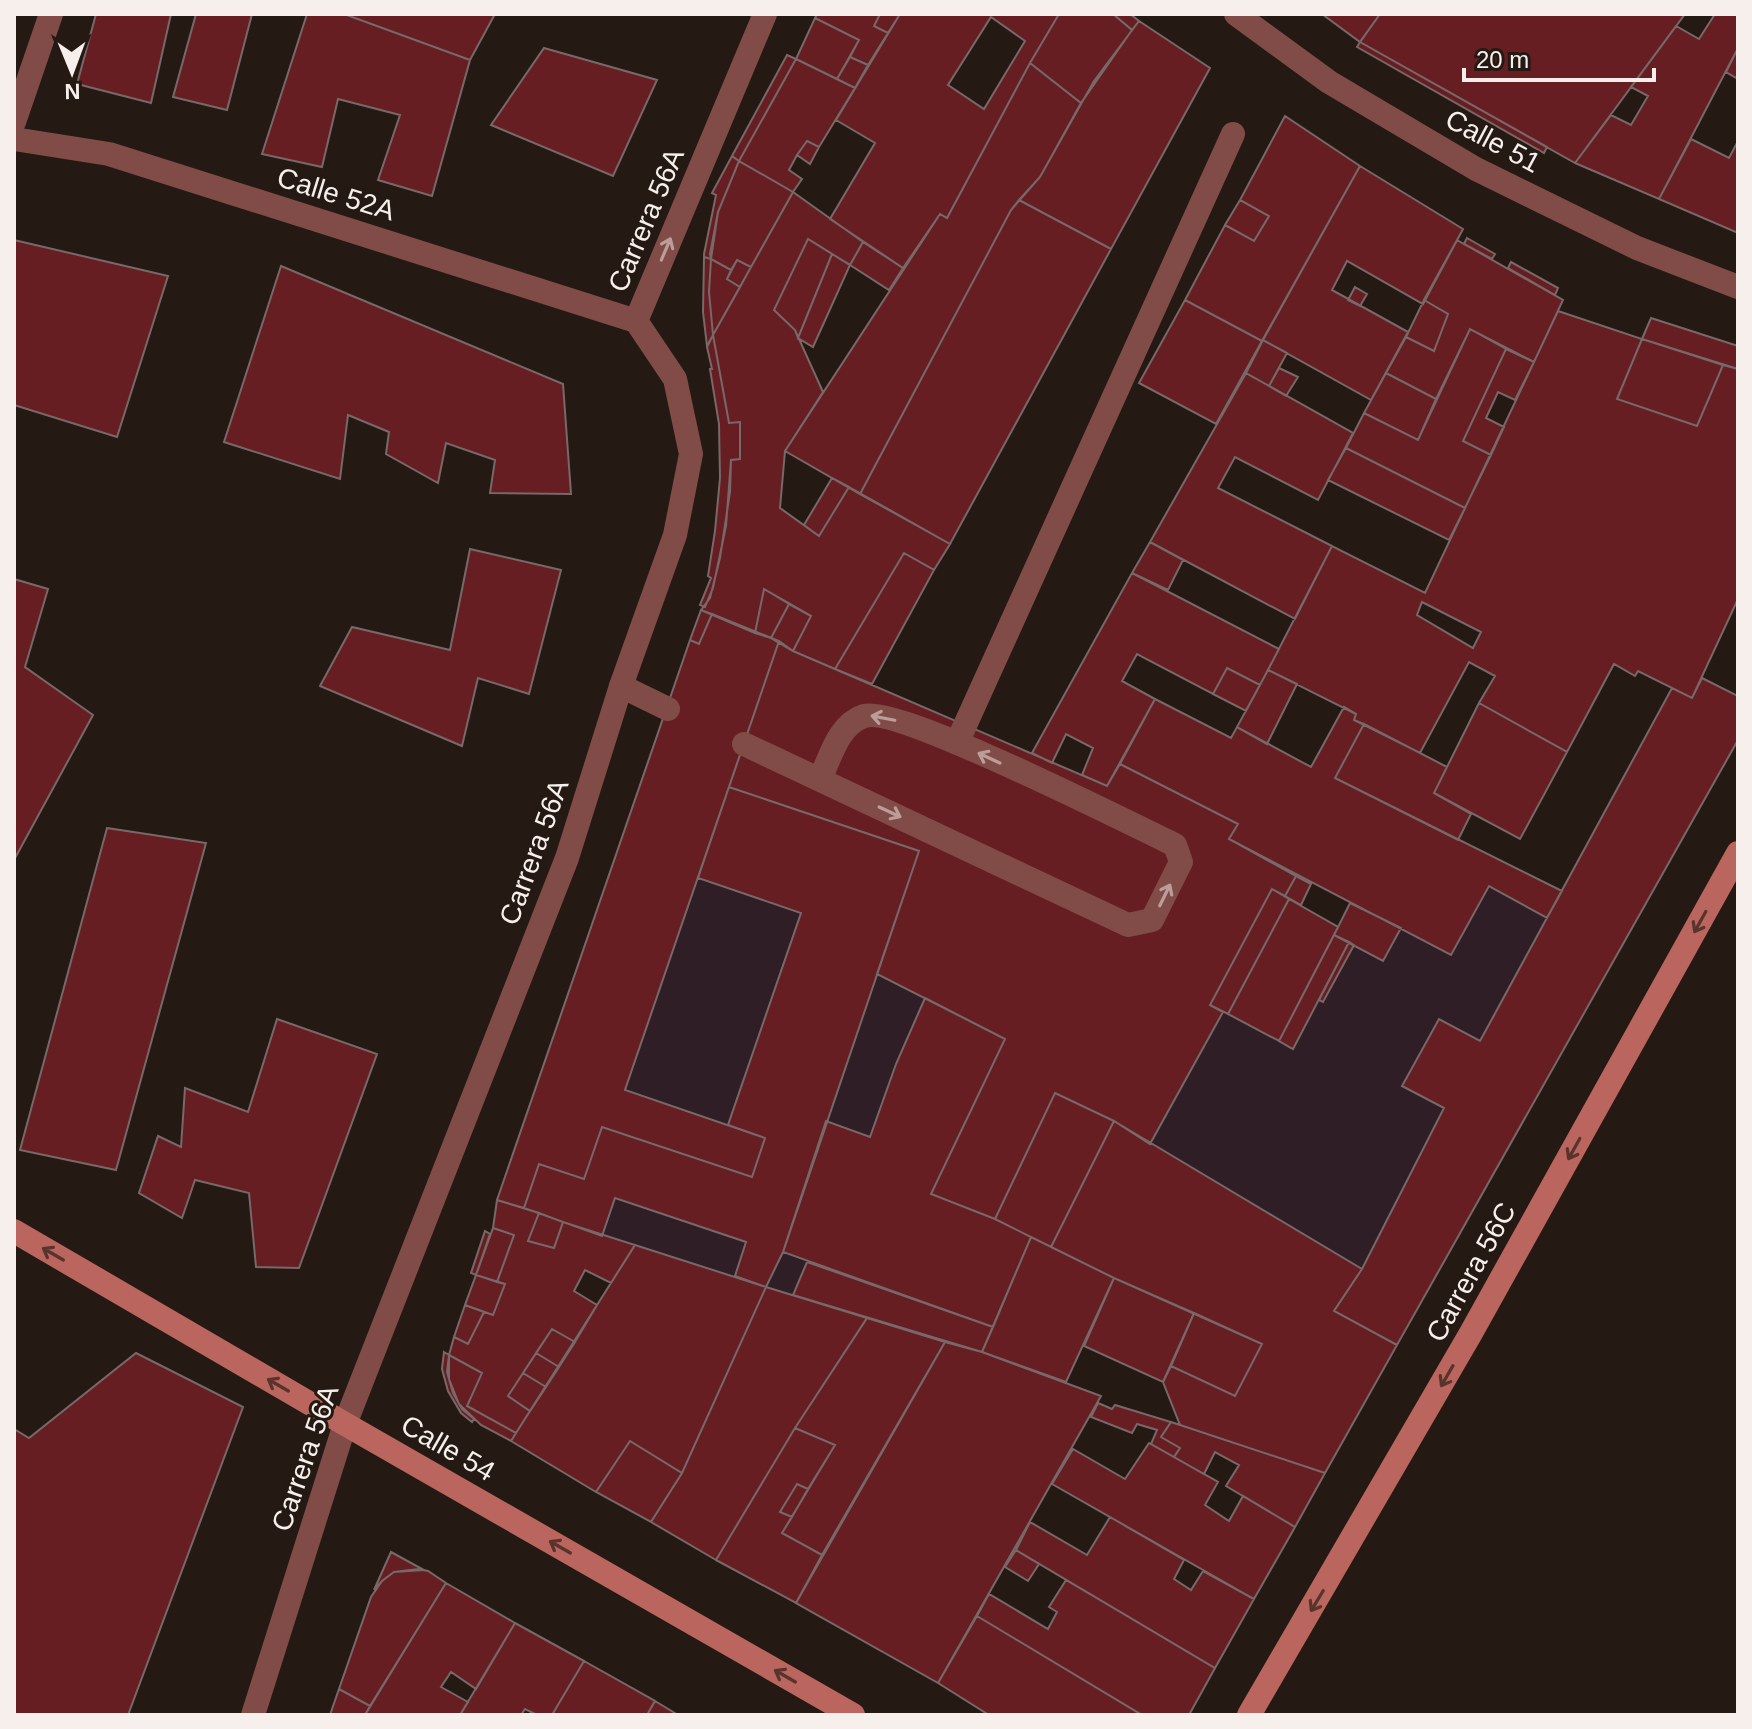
<svg xmlns="http://www.w3.org/2000/svg" width="1752" height="1729" font-family="Arial,sans-serif">
  <rect width="100%" height="100%" fill="#241a13"/>
  <path fill="#2f1e26" d="M690,640L699,644L779,641L793,651L1106,786L1120,764L1238,824L1229,839L1296,876L1285,896L1272,889L1210,1005L1292,1048L1319,1000L1324,1001L1354,945L1401,928L1451,955L1489,886L1548,917L1672,688L1692,698L1702,678L1738,696V740L1397,1345L1361,1268L1150,1144L993,1327L808,1263L793,1295L497,1200Z"/>
  <path fill="#661e23" stroke="#786868" stroke-width="2" fill-rule="evenodd" d="M96,14H171L151,103L77,84Z
    M196,14H252L227,110L173,97Z
    M307,14H344L470,60L432,196L378,180L400,115L338,99L322,167L262,154Z
    M344,14H495L470,60Z
    M817,14H880L874,26L888,33L868,65L850,57L859,40L815,18Z
    M880,14H900L888,33L874,26Z
    M900,14H1059L1030,63L947,218L940,214L903,268L830,219L875,143L836,120ZM991,17L1025,41L984,109L948,85Z
    M1059,14H1113L1132,30L1081,103L1030,63Z
    M1113,14H1130L1139,21L1132,30Z
    M1322,14H1380L1360,42Z
    M1380,14H1685L1575,163L1360,42Z
    M1715,14H1738V48L1659,199L1575,163L1611,115L1631,125L1648,96L1631,87L1676,26L1699,39Z
    M815,18L859,40L837,79L796,59Z
    M1139,21L1210,68L1111,249L1019,200L1040,177L1094,81Z
    M1360,42L1547,147L1544,153L1357,47Z
    M544,48L657,80L613,176L491,125Z
    M1738,48V79L1726,72Z
    M787,55L796,59L739,161L732,156Z
    M850,57L868,65L855,88L837,79Z
    M796,59L855,88L819,147L807,141L797,155L789,170L802,179L793,192L739,161Z
    M1030,63L1081,103L1040,177L1011,210L860,494L785,451L940,214L947,218Z
    M1285,116L1360,166L1262,341L1185,300L1225,225L1254,241L1269,216L1240,200Z
    M1691,139L1729,158L1738,141V233L1659,199Z
    M807,141L819,147L810,164L797,155Z
    M732,156L739,161L718,212L711,259L704,257V254L716,195L712,193Z
    M739,161L793,192L751,267L737,260L731,270L711,259L710,254L718,212Z
    M1360,166L1463,229L1423,304L1347,261L1332,290L1408,332L1371,400L1263,340Z
    M793,192L863,242L850,265L808,239L774,310L795,330L823,392L785,451L780,508L819,536L849,487L950,544L934,570L904,553L835,669L793,651L811,616L764,589L755,633L701,610L710,598L720,558L730,492L731,460L740,459V422L729,423L713,335Z
    M1019,200L1111,249L950,544L860,494L1011,210Z
    M1240,200L1269,216L1254,241L1225,225Z
    M1467,238L1495,254L1492,259L1464,244Z
    M808,239L832,254L798,338L795,330L774,310Z
    M14,240L168,276L117,437L14,405Z
    M1457,240L1563,300L1534,362L1470,329L1436,399L1386,373L1406,337L1434,351L1448,314L1424,300Z
    M863,242L903,268L889,290L850,265Z
    M832,254L850,265L813,347L798,338Z
    M704,257L711,259L709,292L713,335L707,346L703,312Z
    M711,259L731,270L727,279L740,287L713,335L709,292Z
    M737,260L751,267L740,287L727,279Z
    M1511,262L1558,288L1555,295L1508,268Z
    M281,266L563,384L571,494L490,493L495,460L446,443L438,483L386,454L389,432L348,415L340,479L224,442Z
    M1355,287L1367,294L1360,306L1348,300Z
    M1185,300L1262,341L1216,424L1139,383Z
    M1424,300L1448,314L1434,351L1406,337Z
    M1558,311L1642,339L1617,399L1697,426L1723,365L1738,369V599L1692,698L1638,671L1635,676L1614,664L1567,752L1479,703L1495,676L1469,662L1420,753L1354,720L1356,714L1268,670L1332,546L1425,593ZM1422,602L1481,632L1473,648L1417,615Z
    M1651,318L1738,346V369L1642,339Z
    M1470,329L1506,349L1463,441L1491,455L1465,508L1346,448L1364,413L1418,440Z
    M713,335L729,423L740,422V459L731,460L726,526L713,588L705,607L700,605L711,578L708,576L715,531L720,478L719,424L710,369H712L707,347Z
    M1642,339L1723,365L1697,426L1617,399Z
    M1263,340L1287,353L1269,386L1246,373Z
    M1506,349L1534,362L1515,400L1498,392L1486,418L1504,427L1491,455L1463,441Z
    M1279,368L1298,377L1286,396L1269,386Z
    M1246,373L1353,433L1318,500L1235,457L1218,488L1332,546L1295,619L1150,542Z
    M1386,373L1436,399L1418,440L1364,413Z
    M1346,448L1465,508L1449,540L1328,480Z
    M832,478L849,487L819,536L804,525Z
    M1150,542L1183,560L1168,590L1132,573Z
    M470,549L561,570L529,694L478,678L462,746L320,686L352,627L450,650Z
    M904,553L934,570L872,684L835,669Z
    M1132,573L1279,649L1260,685L1227,668L1213,694L1137,654L1122,681L1155,699L1107,786L1082,775L1093,748L1066,734L1052,763L1032,753Z
    M14,579L48,589L25,667L93,715L14,860Z
    M764,589L789,604L771,638L755,633Z
    M789,604L811,616L793,651L771,638Z
    M701,610L712,614L699,644L690,640Z
    M712,614L779,641L625,1090L765,1138L752,1177L602,1127L584,1179L539,1164L524,1208L497,1200L690,640L699,644Z
    M779,641L793,651L1107,786L1120,764L1238,824L1229,839L1296,876L1285,896L1272,889L1210,1005L1223,1012L1150,1144L1114,1121L1055,1093L995,1219L931,1194L1005,1039L877,974L919,851L729,787Z
    M1227,668L1260,685L1246,711L1213,694Z
    M1268,670L1297,684L1267,744L1237,727Z
    M1702,678L1738,696V740L1397,1345L1334,1311L1362,1269L1444,1108L1402,1086L1439,1019L1480,1041L1672,688L1692,698Z
    M1155,699L1231,738L1237,727L1311,767L1344,707L1356,714L1354,720L1364,724L1335,778L1562,891L1547,918L1489,886L1451,955L1229,839L1238,824L1120,764Z
    M1479,703L1567,752L1520,839L1434,793Z
    M1364,724L1447,767L1434,793L1471,814L1458,840L1335,778Z
    M729,787L919,851L783,1252L766,1287L735,1276L746,1242L615,1198L602,1236L524,1208L539,1164L584,1179L602,1127L752,1177L765,1138L728,1125L801,913L698,878Z
    M107,828L206,843L116,1170L20,1150Z
    M1296,876L1311,884L1301,905L1285,896Z
    M1272,889L1289,899L1228,1014L1210,1005Z
    M1289,899L1338,927L1279,1041L1228,1014Z
    M1350,903L1401,928L1383,961L1334,935Z
    M1334,935L1349,942L1293,1049L1279,1041Z
    M1349,942L1354,945L1323,1002L1319,1000Z
    M925,998L1005,1039L931,1194L995,1219L1031,1237L993,1327L783,1252L826,1121L870,1137L896,1064Z
    M277,1019L377,1054L299,1268L256,1267L249,1193L195,1180L182,1218L139,1193L158,1136L181,1147L185,1088L248,1112Z
    M1055,1093L1114,1121L1051,1247L995,1219Z
    M1114,1121L1362,1269L1334,1311L1397,1345L1325,1473L1180,1425L1163,1382L1171,1366L1235,1396L1262,1344L1114,1278L1051,1247Z
    M497,1200L539,1213L528,1241L554,1248L563,1222L635,1245L611,1283L585,1270L574,1291L597,1305L575,1342L552,1329L508,1396L530,1411L516,1433L467,1406L482,1373L449,1355L454,1337L468,1344L484,1312L493,1315L505,1284L497,1282L514,1235L493,1228Z
    M539,1213L563,1222L554,1248L528,1241Z
    M493,1228L514,1235L497,1282L476,1275Z
    M485,1231L490,1234L476,1275L471,1273Z
    M1031,1237L1114,1278L1066,1382L982,1352Z
    M635,1245L766,1287L682,1473L630,1441L596,1492L511,1441Z
    M807,1262L993,1327L982,1352L793,1295Z
    M476,1275L505,1284L493,1315L465,1305Z
    M1114,1278L1194,1313L1163,1382L1084,1346Z
    M766,1287L867,1318L795,1428L716,1560L651,1522L682,1473Z
    M465,1305L484,1312L468,1344L454,1337Z
    M1194,1313L1262,1344L1235,1396L1171,1366Z
    M867,1318L945,1342L822,1555L782,1533L835,1445L795,1428Z
    M552,1329L575,1342L559,1367L536,1353Z
    M945,1342L982,1352L1101,1396L938,1683L796,1603Z
    M444,1352L449,1355L447,1372L453,1393L462,1409L474,1419L472,1422L461,1413L448,1391L442,1369Z
    M136,1353L243,1407L128,1715H16L14,1714V1429L29,1438Z
    M536,1353L559,1367L546,1387L523,1373Z
    M449,1355L482,1373L467,1406L516,1433L511,1441L481,1425L459,1404L449,1379Z
    M523,1373L546,1387L530,1411L508,1396Z
    M1098,1403L1112,1409L1115,1405L1171,1422L1161,1437L1180,1448L1174,1457L1151,1444L1157,1430L1137,1424L1132,1433L1091,1417Z
    M1171,1422L1180,1425L1325,1473L1295,1527L1226,1486L1239,1465L1215,1452L1204,1474L1174,1457L1180,1448L1161,1437Z
    M795,1428L835,1445L808,1489L797,1484L780,1512L792,1517L782,1533L822,1555L796,1603L716,1560Z
    M630,1441L682,1473L651,1522L596,1492Z
    M1149,1443L1218,1482L1205,1505L1229,1521L1243,1496L1295,1527L1254,1599L1052,1484L1073,1449L1125,1479Z
    M797,1484L808,1489L792,1517L780,1512Z
    M1110,1517L1184,1560L1174,1579L1191,1590L1203,1571L1254,1599L1215,1668L1016,1550L1030,1522L1087,1555Z
    M1016,1550L1039,1564L1028,1581L1005,1567Z
    M391,1552L424,1570L394,1572L382,1581L374,1590Z
    M419,1569L428,1571L446,1583L370,1706L339,1689L371,1597L382,1581L394,1572Z
    M1066,1580L1215,1668L1189,1715H1142L977,1616L989,1594L1048,1629L1057,1612L1049,1607Z
    M446,1583L515,1623L476,1689L451,1672L441,1687L468,1702L460,1715H365Z
    M977,1616L1142,1715H989L938,1683Z
    M515,1623L584,1661L552,1715H537L525,1709L521,1715H460Z
    M584,1661L655,1701L647,1715H552Z
    M339,1689L370,1706L365,1715H330Z
    M655,1701L678,1715H647Z"/>
  <g fill="none" stroke-linecap="round" stroke-linejoin="round">
    <path stroke="#814c47" stroke-width="24" d="M621,686L668,709
      M957,743L1233,134
      M744,744L1128,925L1152,920L1181,862L1175,845C1131,824 897,705 864,716C838,725 831,756 820,779"/>
    <path stroke="#814c47" stroke-width="24" d="M1236,14L1329,82L1476,169L1637,248L1738,287
      M14,122L51,14
      M14,139L109,154L636,321
      M636,321L765,14
      M253,1715L345,1424L567,858L621,686L675,535L691,454L675,379L636,321"/>
    <path stroke="#ba655d" stroke-width="24" d="M14,1231L345,1424L853,1715
      M1249,1715L1471,1333L1738,853"/>
  </g>
  <defs><path id="oneway-shaft" d="M-6 0H5M1.5-3L5.5 0L1.5 3" fill="none" stroke-width="1.6" stroke-linecap="round" stroke-linejoin="round" transform="scale(2)"/></defs>
  <g stroke="#bc9e99">
    <use href="#oneway-shaft" transform="translate(666 249) rotate(-67)"/>
    <use href="#oneway-shaft" transform="translate(883 718) rotate(-169)"/>
    <use href="#oneway-shaft" transform="translate(989 758) rotate(-155)"/>
    <use href="#oneway-shaft" transform="translate(890 812) rotate(25)"/>
    <use href="#oneway-shaft" transform="translate(1165 895) rotate(-64)"/>
  </g>
  <g stroke="#58342d">
    <use href="#oneway-shaft" transform="translate(1700 922) rotate(119)"/>
    <use href="#oneway-shaft" transform="translate(1574 1149) rotate(119)"/>
    <use href="#oneway-shaft" transform="translate(53 1254) rotate(-150)"/>
    <use href="#oneway-shaft" transform="translate(1447 1376) rotate(120)"/>
    <use href="#oneway-shaft" transform="translate(278 1385) rotate(-150)"/>
    <use href="#oneway-shaft" transform="translate(560 1547) rotate(-150)"/>
    <use href="#oneway-shaft" transform="translate(1317 1601) rotate(121)"/>
    <use href="#oneway-shaft" transform="translate(785 1676) rotate(-150)"/>
  </g>
  <g text-anchor="middle" dominant-baseline="central" stroke-width="6" stroke-linejoin="round" paint-order="stroke">
    <g font-size="28" fill="#f6efeb" stroke="#241a13">
      <text transform="translate(1493 141) rotate(28)">Calle 51</text>
      <text transform="translate(336 194) rotate(17)">Calle 52A</text>
      <text transform="translate(646 220) rotate(-67)">Carrera 56A</text>
      <text transform="translate(534 852) rotate(-70)">Carrera 56A</text>
      <text transform="translate(1471 1272) rotate(-61)">Carrera 56C</text>
      <text transform="translate(448 1448) rotate(30)">Calle 54</text>
      <text transform="translate(305 1458) rotate(-71)">Carrera 56A</text>
    </g>
  </g>
  <rect width="1752" height="1729" fill="none" stroke="#f6efeb" stroke-width="32"/>
  <g transform="translate(72 72) rotate(179)" stroke="#241a13" stroke-width="6" paint-order="stroke">
  <path d="M0-6L14 30L0 20L-14 30Z" fill="#f6efeb"/>
  <text y="-12" font-size="22" font-weight="bold" text-anchor="middle" fill="#f6efeb">N</text>
  </g>
  <path d="M1464 68v12h190v-12" fill="none" stroke="#f6efeb" stroke-width="4"/>
  <text x="1476" y="68" font-size="24" fill="#f6efeb" stroke="#241a13" stroke-width="6" paint-order="stroke">20 m</text>
</svg>
